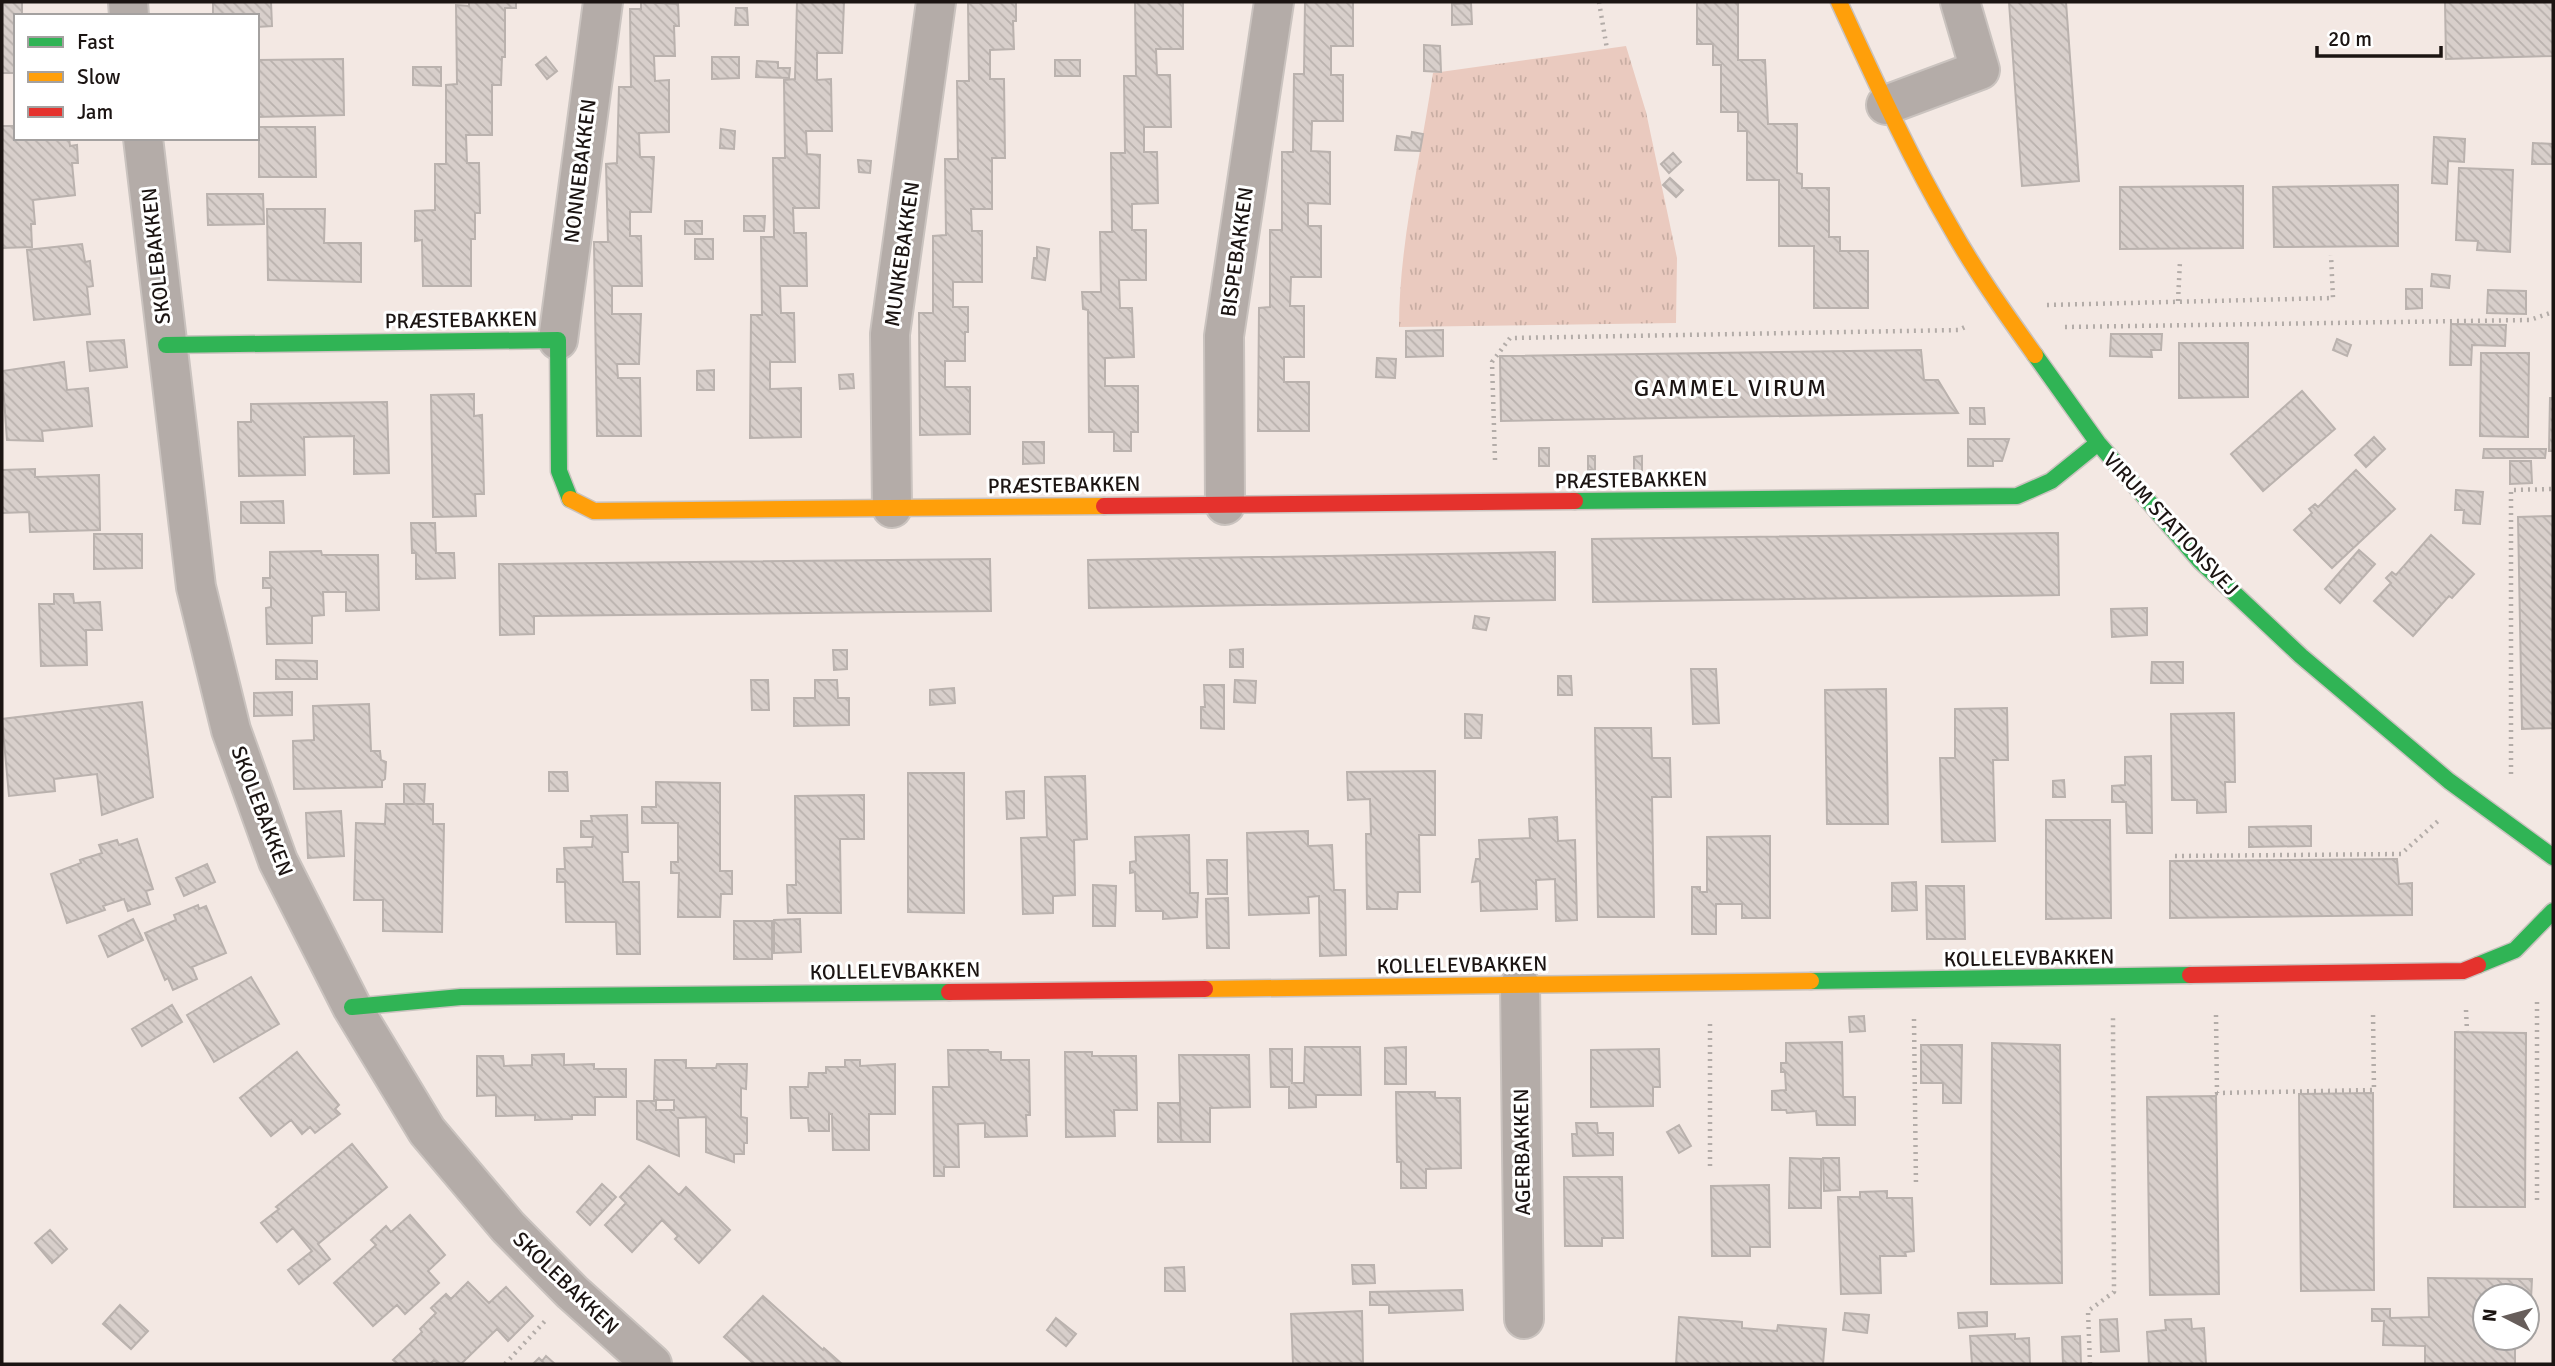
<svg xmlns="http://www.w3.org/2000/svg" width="2555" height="1366" font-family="Signika,sans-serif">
  <defs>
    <pattern id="park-tufts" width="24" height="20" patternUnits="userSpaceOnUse" patternTransform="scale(1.75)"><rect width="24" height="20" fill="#eacabf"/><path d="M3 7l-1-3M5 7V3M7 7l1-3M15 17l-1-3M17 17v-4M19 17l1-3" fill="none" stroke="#c8ada3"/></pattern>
    <pattern id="building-back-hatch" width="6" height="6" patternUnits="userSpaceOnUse" patternTransform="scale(1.75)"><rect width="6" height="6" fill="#d8cfcb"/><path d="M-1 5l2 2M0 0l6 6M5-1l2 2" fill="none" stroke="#b9b1ad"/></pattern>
  </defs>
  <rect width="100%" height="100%" fill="#f3e8e3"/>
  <path fill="url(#park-tufts)" d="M1626,46L1646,112L1677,258L1676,323L1399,327C1399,242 1421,157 1433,73Z"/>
  <path fill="url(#building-back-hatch)" stroke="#bab2ae" stroke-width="2" d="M2,2H22V16H16V73H2Z
    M213,2H271L272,26L257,27V16H213Z
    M469,2H516V8H505V57H502L501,85H492V135H466L467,163H479L480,213H475V239H471V286H423L422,240L415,241V211L435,210V164H446V85L457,84L456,5L469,6Z
    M641,2L678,4L679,26H674L675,56H654L655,81L669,80V132L639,133L640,157H654L651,212H630V236H641L642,286H612V314H641L639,364H617L618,378H640L641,436H597L594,242H608L606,164L617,163L619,87H631L630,9H641Z
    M797,2H844L842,53H817V80L831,79L832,131H806L807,154L820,155L819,208H793L794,233H806L807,286H780L781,313H794L795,362H770V389L801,388V437L750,438L751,315H762L761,237H774L773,158H785L784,80L795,79Z
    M1016,2V21H1013L1014,49L990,50V79H1004L1005,158H992V209H971L972,231H982V282H953V307H968V332H965V361H945V387H970V434L920,435L919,313H933V236L946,235L945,159H958L957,81H969L968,3Z
    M1135,2H1183V49H1156L1157,75H1170L1171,127H1144V152H1157L1158,203L1132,204V230H1146V280H1119L1120,308H1132L1134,357L1105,358V386H1138V432H1131V451H1114V432H1089L1088,310L1083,309L1082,292H1101L1100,232H1112L1111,156V153H1125L1124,76H1136Z
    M1305,2H1353V46H1331V75H1343V121H1312L1311,151L1330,152V204L1308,203V226H1321V277H1291L1290,306H1304V357H1284V382H1309V431H1258L1259,308L1270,307V230H1282V152H1293L1294,74H1304Z
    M1697,2H1738V60H1765L1768,124H1797V173L1802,174V188H1829V237H1840V251H1868V308H1814V246H1779V180H1747V131H1738V112H1721V65H1713V44H1697Z
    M2009,2H2066L2079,181L2022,186Z
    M2445,2H2553V56L2446,59Z
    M1471,3L1472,24L1452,25V4Z
    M736,8H747L748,25H735Z
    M1424,45L1440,46L1441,72L1424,71Z
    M546,57L557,71L547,79L536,65Z
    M712,57H739V78L712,79Z
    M343,59L344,115L257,117V60Z
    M1055,60H1080V76H1055Z
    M757,61L778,62V68H790L789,78L756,77Z
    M413,67H441V86L413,85Z
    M2,126H16V138H69L70,146L77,145L78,163H72L75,195L33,200L35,224H31L32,247L2,248Z
    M259,127H315L316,177H259Z
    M721,129L735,131L734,149L720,148Z
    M1412,132L1423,134L1420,151L1395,150L1397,136L1411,138Z
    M2434,137L2465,139L2464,162L2448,161L2447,184L2432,183Z
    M2533,143L2553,144V164H2532Z
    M1673,153L1681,162L1669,173L1661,164Z
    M858,160L871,161L870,173L859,172Z
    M2459,168L2513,170L2510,252L2477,250L2478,241L2456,240Z
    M1670,178L1683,190L1676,197L1663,185Z
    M2398,185V246L2274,247L2273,187Z
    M2243,186V248L2120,249V187Z
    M207,194H263L264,224L208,225Z
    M267,209H325L324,243H361V282L268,280Z
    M744,216H765L764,231H744Z
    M685,221H702V234H685Z
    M695,239H713V259H695Z
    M82,244L85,262L90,261L93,286L87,287L90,314L34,320L27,250Z
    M1037,247L1049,249L1045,280L1032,278L1034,258H1037Z
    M2432,274L2450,276L2449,288L2431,286Z
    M2406,289H2422V308L2406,309Z
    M2488,290L2526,291V314L2487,313Z
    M2451,324L2506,325L2505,346L2472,345L2471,365H2450Z
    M1443,330V356L1406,357V331Z
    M2111,334H2162L2161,350H2151L2152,357L2110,356Z
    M2337,339L2351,345L2347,356L2333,350Z
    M124,340L127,367L90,371L87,342Z
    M2179,343H2248V397L2179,398Z
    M1921,350L1924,380H1938L1958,413L1501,421L1500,356Z
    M2481,353H2529L2528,437L2480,436Z
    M1377,358L1396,359L1395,378L1376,377Z
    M64,362L67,390L88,388L92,426L42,431L43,441L7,440L2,371Z
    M714,370V390H697V371Z
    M853,374L854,388L840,389L839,375Z
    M2302,391L2335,429L2263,491L2231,454Z
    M474,394V416L482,415L484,494H475L476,516L433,517L431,395Z
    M2550,398H2553V451H2549Z
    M387,402L389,473L354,474V436L304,437L305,475L239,476L238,422H251V404Z
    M1970,408H1984L1985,424H1970Z
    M2374,437L2385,449L2366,467L2355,455Z
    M1968,439H2009L2002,461H1993V466H1968Z
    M1023,442H1044V463L1023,464Z
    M1539,448H1549V466H1539Z
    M2484,449H2546L2545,458H2483Z
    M1588,456H1595V470H1588Z
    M1642,456V472H1634V457Z
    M2510,461H2531L2532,483L2510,484Z
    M35,469V477L99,475L100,530L30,532L29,512L2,513V470Z
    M2356,470L2395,509L2332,568L2294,530L2312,513L2309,509L2315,504L2318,507Z
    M2456,490L2483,492L2480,524L2463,523L2464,510H2455Z
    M283,501L284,523H241V502Z
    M2553,516V728L2522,729L2518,517Z
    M411,523H435L436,553H454L455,578L416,579V553H412Z
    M2053,533H2058L2059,595L1593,602L1592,539Z
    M94,534H142V568L94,569Z
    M2431,535L2474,574L2452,598L2449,596L2413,636L2374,601L2391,583L2386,578L2392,572L2396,575Z
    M2359,550L2375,564L2340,603L2325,589Z
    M321,551L322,555H378L379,610L346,611V592H323L324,615L312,616V643L267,644L266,608L271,607V588H263V578H270V552Z
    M1555,552V600L1089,608L1088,560Z
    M990,559L991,611L534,616V634L500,635L499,564Z
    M54,594H73L74,603L100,602L102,630H86L87,665L41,666L39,604H54Z
    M2147,608V635L2112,637L2111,609Z
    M1475,616L1489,618L1486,630L1473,628Z
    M1243,649V667H1230V650Z
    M833,650H847V669L834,670Z
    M276,660L317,661V679H276Z
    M2152,662H2183V683H2151Z
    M1691,669H1716L1719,723L1693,724Z
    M1558,676H1571L1572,695H1558Z
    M751,680H768L769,710H752Z
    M815,680H837L838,698H849V725L794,726V698H815Z
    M1235,680L1256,681L1255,703L1234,702Z
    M1204,685H1224V729L1201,728V707H1205Z
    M954,688L955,703L930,705V690Z
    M1886,689L1888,824H1827L1825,690Z
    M292,692V715L254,716V693Z
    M142,702L153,797L102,815L97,774L54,779L55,791L9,796L2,719Z
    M369,704L371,751H380L381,760L386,762L385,779L382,781V787L294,789L293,741L314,740L313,706Z
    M2007,708L2008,760H1993L1995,841L1942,842L1940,758H1955V709Z
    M2234,713L2235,782H2225L2226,812L2197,813V800H2172L2171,714Z
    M1465,714L1482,715L1481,738H1465Z
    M1595,728H1651L1652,758H1670L1671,797H1652L1654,917H1598Z
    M2151,756L2152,833H2127L2126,802H2112V786L2125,785V757Z
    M1435,771V835H1419L1420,892H1398L1397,909H1367L1366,834H1371L1370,799L1348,800L1347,772Z
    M549,772H567L568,791H549Z
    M908,773H964V913L908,912Z
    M1085,776L1087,839L1074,840L1075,895L1053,896V913L1023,914L1021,838L1047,837L1045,777Z
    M2064,780L2065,797H2053V781Z
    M656,782L720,783V871H732V894H721L720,917H678L679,873H671V862H678V823H642V807H656Z
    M404,784H425L424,804H404Z
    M1024,791V818L1007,819L1006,792Z
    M864,795V839H840L841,913H788L787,885H796L795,796Z
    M386,804H433V824H444L442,932L383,931V900H354L356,823L385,824Z
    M341,811L344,856L308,858L306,813Z
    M627,815L628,852H622L623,882H639L640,954H617L616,922H566L565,882H557V869H565L564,848L592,847L593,837H581V821H592L591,816Z
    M1557,817L1558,841L1575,840L1577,920L1556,921L1555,879L1536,880L1537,909L1481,911L1480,881L1472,882L1476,859H1480L1479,840L1530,838L1529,819Z
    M2046,820H2110L2111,918L2046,919Z
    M2311,826V846L2249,847V827Z
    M1308,831V846L1332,845L1334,890H1345L1346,955L1320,956L1319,896L1308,897L1309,913L1249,915L1247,833Z
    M1189,835L1190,893H1198L1197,917L1163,919V911H1136L1135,872L1130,873V862L1136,861L1135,837Z
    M1770,836V918H1742V904H1716V934H1692V887H1700V892H1707V837Z
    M137,839L153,889L146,891L150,904L128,911L124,899L103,906L105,910L67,923L51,874L81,863L80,860L102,853L99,845L117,840L119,845Z
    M2397,859L2399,884L2412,883V915L2170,918V861Z
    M1207,860H1227V894H1208Z
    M207,864L215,882L184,896L176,878Z
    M1916,882L1917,910L1892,911V883Z
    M1093,885L1116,886L1115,926H1093Z
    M1926,886H1964L1965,939H1927Z
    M1228,898L1229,948H1207L1206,899Z
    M198,905L199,909L206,906L226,953L192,967L197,979L173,990L168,978L165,980L145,933L176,920L174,915Z
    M133,919L143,940L108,957L99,936Z
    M800,919L801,952L774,953V920Z
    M734,921H772V959H734Z
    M251,977L279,1024L214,1062L187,1015Z
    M172,1005L182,1022L142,1046L132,1029Z
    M1864,1016L1865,1031L1850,1032L1849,1017Z
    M2455,1032L2526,1033L2525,1207H2454Z
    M1842,1042L1843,1097H1855V1125H1817L1816,1111L1787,1113L1786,1110H1772V1091L1786,1090L1785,1072H1781V1063H1786V1043Z
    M1992,1043L2060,1045L2062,1283L1991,1284Z
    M1921,1045H1962L1961,1103H1943V1083H1921Z
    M1305,1047H1360L1361,1095H1316V1107L1289,1108V1087H1271L1270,1049H1292V1083H1304Z
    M1406,1047V1084H1385V1048Z
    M1659,1049L1660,1087H1653V1106L1591,1107V1050Z
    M948,1050H988L989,1052H1001V1060H1029L1030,1115H1026L1027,1136L985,1137V1123L958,1124L959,1167H944V1176H934L933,1087H949Z
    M297,1052L339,1105L335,1109L340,1114L315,1133L310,1127L302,1134L291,1120L271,1136L240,1098Z
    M1065,1052H1092V1056H1136L1137,1110H1114L1115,1136L1066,1137Z
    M564,1054V1065L594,1064V1069H626V1097H595V1115H572V1119L535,1120V1115L496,1116V1095L477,1096V1056H503L504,1066L532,1065V1055Z
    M1179,1055H1249L1250,1107L1210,1108V1142H1181Z
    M655,1060H686V1068H716L717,1064H747L746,1089L741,1088V1117L747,1118V1143H744V1154H734V1162L706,1152V1117L678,1118L679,1156L637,1139V1101H656V1110H674V1100H654Z
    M845,1060H860V1066L895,1064V1114H869V1150H833L832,1114H829V1131H809L808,1118H791L790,1087H808L809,1073H826V1067H845Z
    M1396,1092H1435V1098H1460L1461,1168L1426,1169V1188H1401V1162H1397Z
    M2373,1093L2374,1290L2301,1291L2299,1094Z
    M2216,1096L2219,1294L2150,1295L2147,1097Z
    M1158,1103H1180L1181,1142H1158Z
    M1576,1123H1597L1598,1133H1613V1155L1573,1156L1572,1134H1577Z
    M1679,1125L1691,1146L1679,1153L1667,1132Z
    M352,1144L387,1187L318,1244L330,1259L299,1284L288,1270L312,1251L293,1228L277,1242L261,1223L279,1209L276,1207Z
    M1790,1158L1821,1159V1208H1789Z
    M1823,1158H1839L1840,1190L1824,1191Z
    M649,1166L679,1195L686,1187L730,1230L699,1263L675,1239L678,1236L662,1220L632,1252L605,1225L626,1203L620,1197Z
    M1564,1177H1622L1623,1238H1602V1246H1565Z
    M602,1184L616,1197L590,1225L577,1212Z
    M1769,1185L1770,1247H1750V1256H1712L1711,1186Z
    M1887,1191V1198H1912L1914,1251L1905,1252L1906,1256H1880L1881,1293L1841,1294L1838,1197H1860V1192Z
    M410,1215L445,1255L428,1271L439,1283L405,1314L397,1305L373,1326L334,1283L376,1245L371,1240L386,1226L391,1232Z
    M50,1230L67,1249L52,1263L35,1243Z
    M1352,1265H1374L1375,1283L1353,1284Z
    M1184,1267L1185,1291H1165V1268Z
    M2428,1278L2532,1279L2530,1320H2527V1296H2485V1338H2515V1364H2425V1346L2383,1345L2384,1321H2372V1309H2390V1318L2429,1317Z
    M468,1282L489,1303L506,1287L533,1316L508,1341L497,1329L461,1364H439L434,1360L430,1364H398L393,1360L422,1332L420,1329L436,1313L431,1308L446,1294L451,1299Z
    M1462,1290L1463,1310L1389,1313V1305H1370V1292Z
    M763,1296L823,1350L824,1348L842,1364H754L724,1337Z
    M120,1305L148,1331L131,1349L103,1324Z
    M1362,1311L1363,1363L1293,1364L1291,1314Z
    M1987,1312V1326L1959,1328L1958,1313Z
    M1845,1313L1869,1315L1867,1333L1843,1330Z
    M1679,1317L1742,1322V1328L1777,1331L1778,1325L1826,1329L1823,1364H1676Z
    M1056,1318L1076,1334L1066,1346L1047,1330Z
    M2117,1319L2119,1351L2101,1352L2100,1320Z
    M2191,1319L2192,1329L2204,1328L2206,1364H2149L2147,1332L2166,1330L2165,1320Z
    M2015,1334V1339L2029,1338L2030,1364H1972L1970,1336Z
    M2080,1336L2081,1364H2063L2062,1337Z
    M546,1356L555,1364H533L539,1358L542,1361Z"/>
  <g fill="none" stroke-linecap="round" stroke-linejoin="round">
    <g stroke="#cac3bf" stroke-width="42">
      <path id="street" d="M128,2L129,16
        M1886,105L1980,70L1960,2
        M143,138L196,587L231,730L278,861L352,1007L427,1131L508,1227L572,1292L652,1364
        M558,340L603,2
        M1225,505L1224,336L1274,2
        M892,508L890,334L936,2
        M1520,985L1524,1319"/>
    </g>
    <g stroke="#cac3bf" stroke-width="19">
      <path id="fast" d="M166,345L558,340L559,471L570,499
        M2035,355L2098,443L2200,561L2301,656L2449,781L2553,857
        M1575,501L2017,496L2051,481L2098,443
        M2478,965L2515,950L2553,911
        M1811,981L2190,975
        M352,1007L461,997L949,992"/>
    </g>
    <g stroke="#cac3bf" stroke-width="19">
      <path id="slow" d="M1839,2C1874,78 1908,154 1950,226C1975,271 2005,313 2035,355
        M570,499L594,511L1104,506
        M1205,989L1811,981"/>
    </g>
    <g stroke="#cac3bf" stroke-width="19">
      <path id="jam" d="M1104,506L1575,501
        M2190,975L2463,971L2478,965
        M949,992L1205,989"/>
    </g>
    <path stroke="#b3aca8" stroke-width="4.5" stroke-dasharray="2 5" stroke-linecap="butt" d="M1599,2L1607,49
      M2178,301L2180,261
      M2047,305L2333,298L2331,255
      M2065,327L2530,320L2553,312
      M1495,460L1492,362L1510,338L1959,330L1967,326
      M2511,774V490L2553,489
      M2175,856L2401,854L2438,821
      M2466,1010L2467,1031
      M2216,1015L2217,1093L2374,1090L2373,1012
      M1914,1019L1916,1186
      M1710,1024V1170
      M2537,1200V1001
      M505,1364L545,1321
      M2090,1364L2088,1311L2114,1292L2113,1018"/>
    <use href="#street" stroke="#b4aca8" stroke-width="38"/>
    <use href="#fast" stroke="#30b455" stroke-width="16"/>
    <use href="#slow" stroke="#ff9f0a" stroke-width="16"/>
    <use href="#jam" stroke="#e5322d" stroke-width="16"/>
  </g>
  <g text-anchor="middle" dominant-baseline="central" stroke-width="6" stroke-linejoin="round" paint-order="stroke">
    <g font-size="21" fill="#1b1412" stroke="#fff">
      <text transform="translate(580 171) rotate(-83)">NONNEBAKKEN</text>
      <text transform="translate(1237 252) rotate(-82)">BISPEBAKKEN</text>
      <text transform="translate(902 254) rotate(-82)">MUNKEBAKKEN</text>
      <text transform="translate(156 256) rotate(-96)">SKOLEBAKKEN</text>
      <text transform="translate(461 320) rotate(-1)">PRÆSTEBAKKEN</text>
      <text transform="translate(1631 480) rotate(-1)">PRÆSTEBAKKEN</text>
      <text transform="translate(1064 485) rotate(-1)">PRÆSTEBAKKEN</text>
      <text transform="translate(2171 524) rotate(47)">VIRUM STATIONSVEJ</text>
      <text transform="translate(262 811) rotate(69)">SKOLEBAKKEN</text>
      <text transform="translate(2029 958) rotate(-1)">KOLLELEVBAKKEN</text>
      <text transform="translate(1462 965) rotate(-1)">KOLLELEVBAKKEN</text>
      <text transform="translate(895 971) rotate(-1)">KOLLELEVBAKKEN</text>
      <text transform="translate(1522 1152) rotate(-91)">AGERBAKKEN</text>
      <text transform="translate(566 1283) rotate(44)">SKOLEBAKKEN</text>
    </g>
    <g font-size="24" letter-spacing="2" fill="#1b1412" stroke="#fff">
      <text x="1731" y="388">GAMMEL VIRUM</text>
    </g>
  </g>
  <rect width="2555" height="1366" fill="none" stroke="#1b1412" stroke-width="7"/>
  <rect x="14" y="14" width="245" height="126" fill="#ffffff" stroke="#a4a1a0" stroke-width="2"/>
  <rect x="28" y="37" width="35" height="10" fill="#30b455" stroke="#a4a1a0" stroke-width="2"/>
  <text x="77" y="49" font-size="21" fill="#1b1412">Fast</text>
  <rect x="28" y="72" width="35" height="10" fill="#ff9f0a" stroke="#a4a1a0" stroke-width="2"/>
  <text x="77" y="84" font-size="21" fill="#1b1412">Slow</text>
  <rect x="28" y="107" width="35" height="10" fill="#e5322d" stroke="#a4a1a0" stroke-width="2"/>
  <text x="77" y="119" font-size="21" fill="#1b1412">Jam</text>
  <g transform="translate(2506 1317) rotate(276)"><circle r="33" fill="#ffffff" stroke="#a4a1a0" stroke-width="2"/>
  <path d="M0-5L12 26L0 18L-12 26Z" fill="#675e5b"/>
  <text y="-10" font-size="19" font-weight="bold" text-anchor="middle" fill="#1b1412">N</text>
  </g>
  <path d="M2317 46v10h124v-10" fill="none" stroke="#1b1412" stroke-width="3.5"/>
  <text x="2328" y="46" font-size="21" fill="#1b1412" stroke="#ffffff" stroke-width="5" paint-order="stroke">20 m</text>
</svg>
